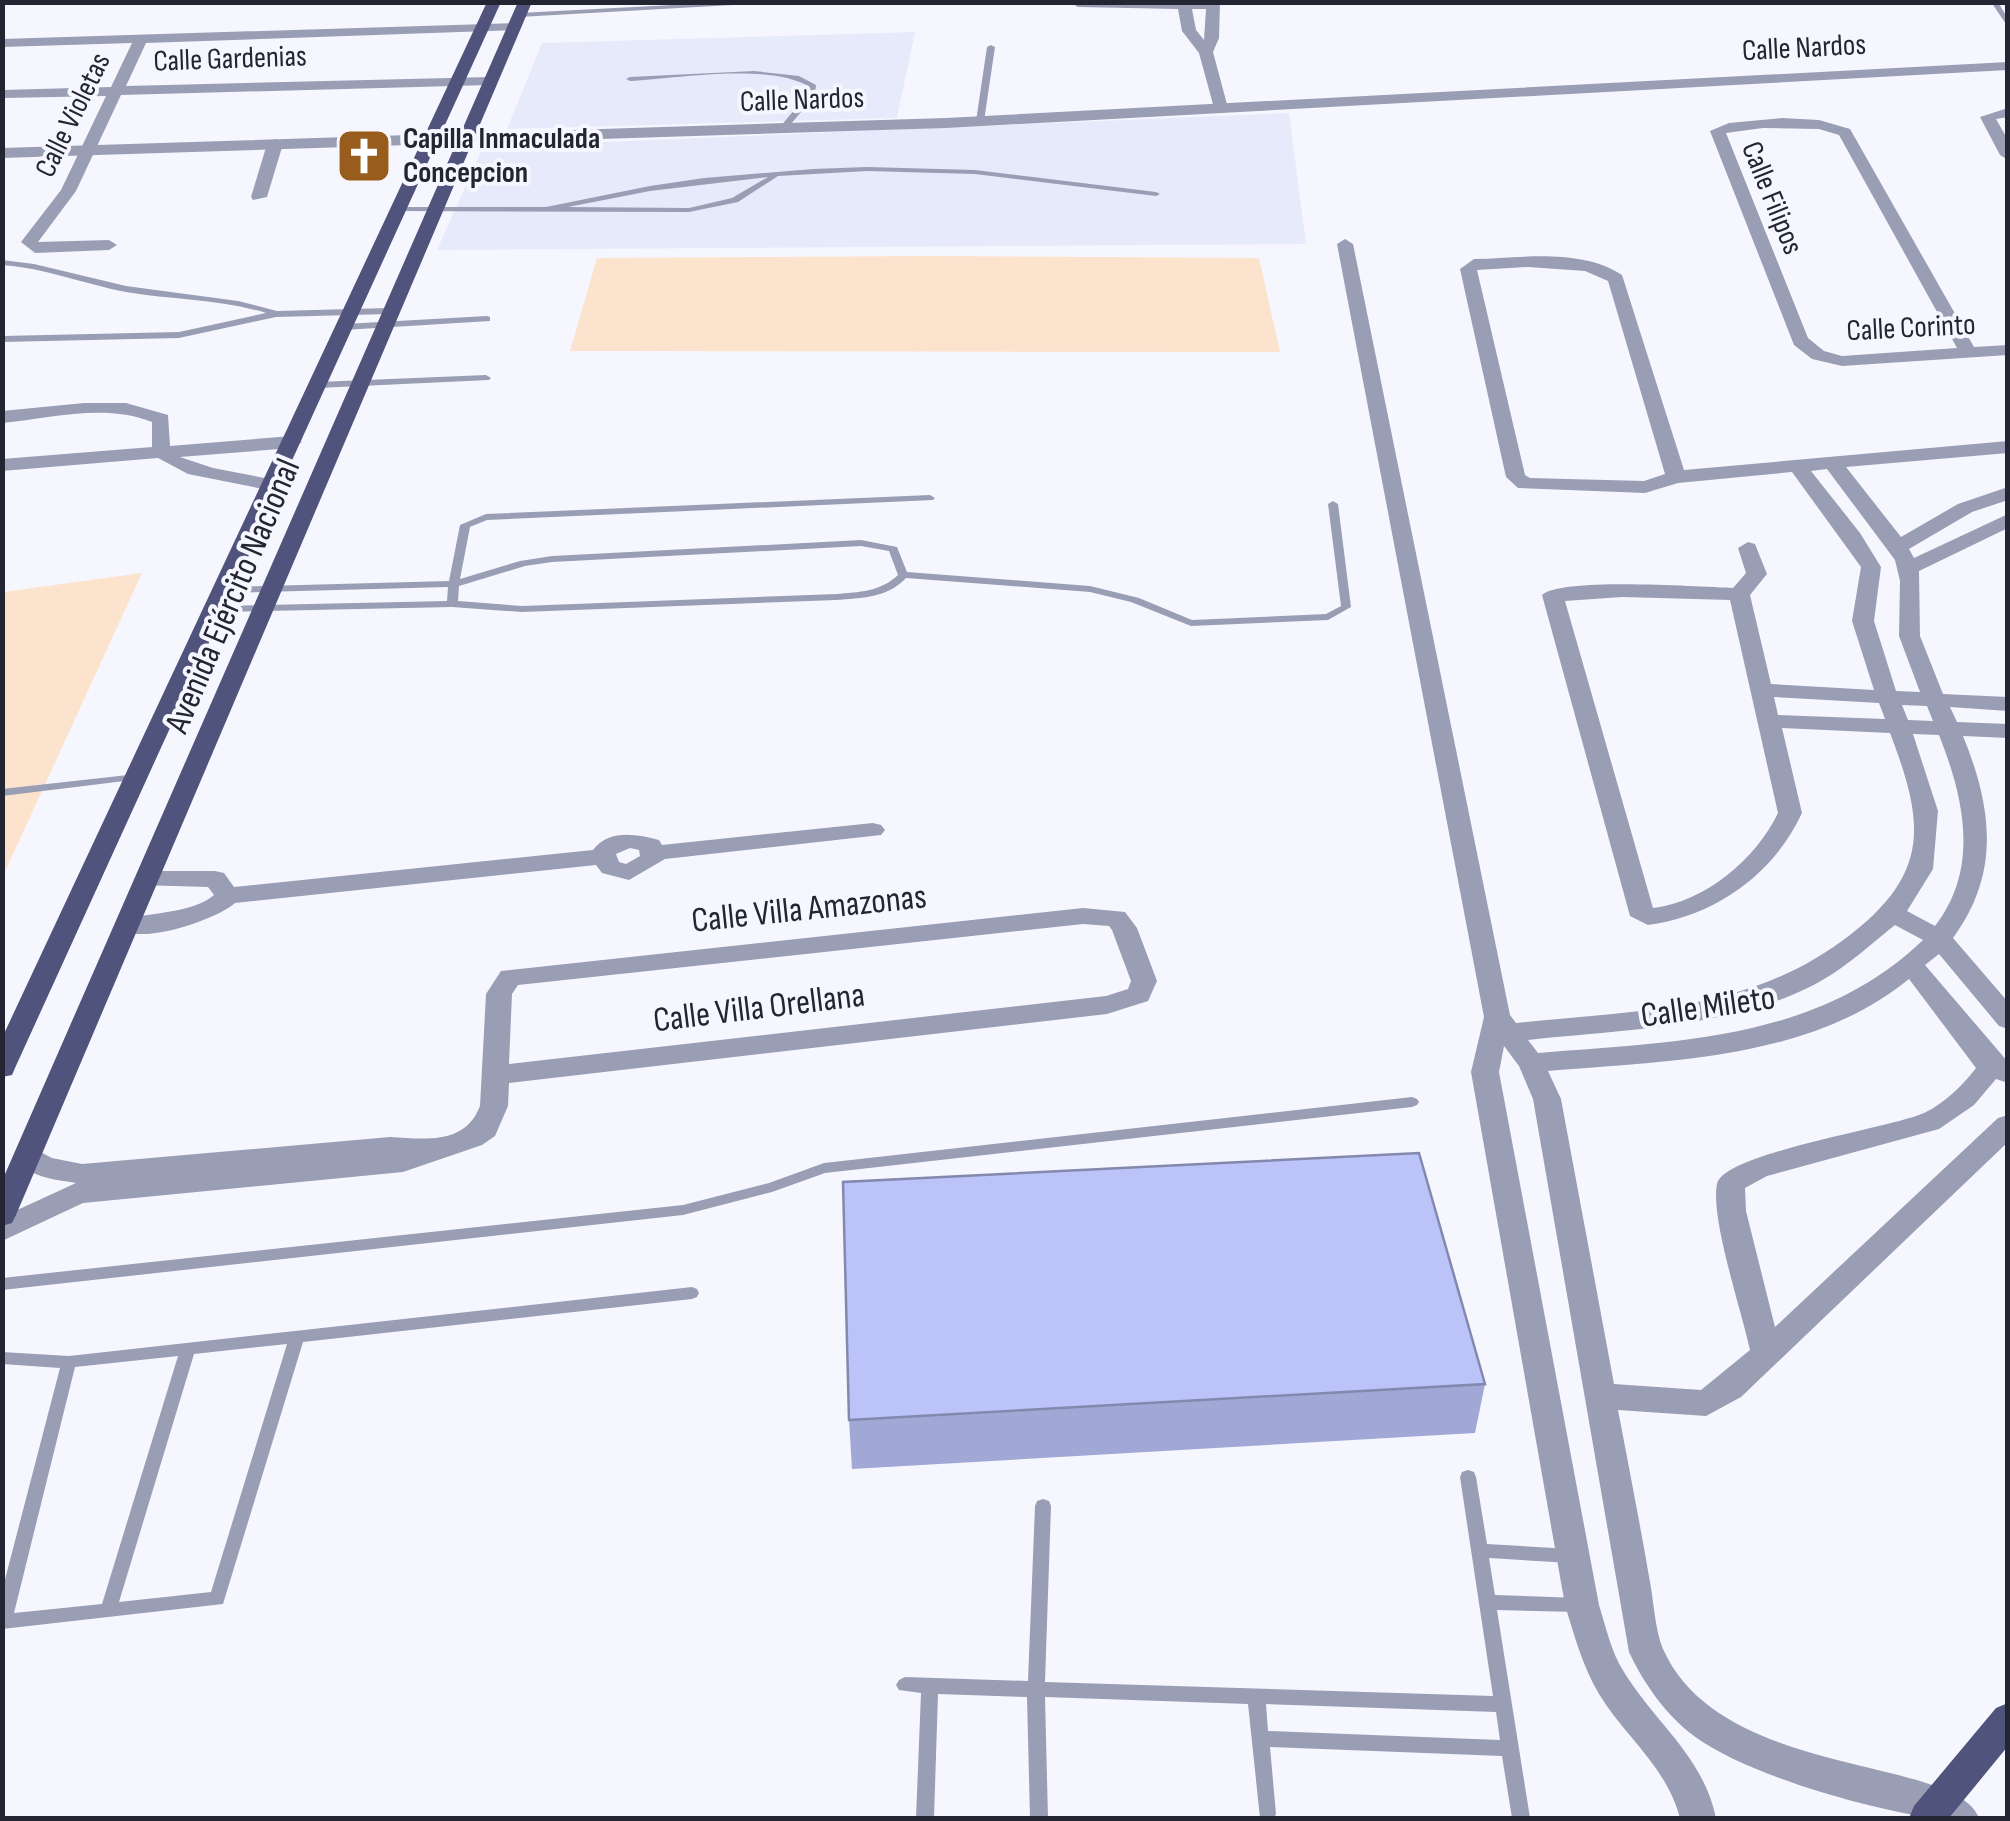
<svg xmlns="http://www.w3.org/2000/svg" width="2010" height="1821" font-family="'Sofia Sans Condensed',sans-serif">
  <rect width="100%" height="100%" fill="#f6f7fe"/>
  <path fill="#e7eafb" d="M915,32L897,118L507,129L542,43Z
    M1289,113L1306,244L437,250L483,147Z"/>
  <path fill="#fce3cd" d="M929,256L1259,258L1280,352L570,351L597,258Z
    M142,573L3,876V592Z"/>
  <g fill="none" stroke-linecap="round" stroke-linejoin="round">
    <path fill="#9a9eb5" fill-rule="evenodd" d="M730,2H784L519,17L516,15L519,13Z
      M1991,2H1998L2008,19V27Z
      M991,45L995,47L984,121L980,123L976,121L987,47Z
      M754,71L799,76L816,85L815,95L786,130L779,128L807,95L808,86C767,63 678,78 630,81L626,79L630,77Z
      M867,167L975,170L1156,192L1160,194L1156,196L975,174L867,171L778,176L738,202L689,212L397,211L393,209L397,207H546L650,186L704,178L813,169ZM768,177L732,198L689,208L568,207L650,191Z
      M2,260L34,264L126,286L238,301L277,311L389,308L393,311L389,314L276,317L179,338L2,342V336L179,332L266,313C221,299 173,300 126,292C84,284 45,268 2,265Z
      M487,316L490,317V321L344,330L340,327L344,324Z
      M486,375L491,378L489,380L318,388L313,385L318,382Z
      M930,495L935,498L933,500L487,520L470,527L460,579L520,561L552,556L861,540L897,547L907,572L1090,586L1139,598L1192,620L1326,614L1341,606L1328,504L1333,501L1338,504L1351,607L1328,620L1191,626L1131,602L1090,592L906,578C888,598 861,598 836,600L522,612L452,607L216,612L211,609L216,606L447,601L448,587L225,593L220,590L225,587L449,581L460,525L486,514ZM861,546L889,551L898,575C880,592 859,592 836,594L522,606L458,601L459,586L525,566L552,562Z
      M137,774L141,775L143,777L141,779L2,796V789Z
      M1412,1097L1417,1099L1419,1102L1417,1105L1412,1107L825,1173L772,1192L683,1215L2,1290V1278L683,1205L769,1183L824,1163Z
      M692,1287L697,1289L699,1293L697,1297L692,1299L303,1342L223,1604L2,1629V1591L60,1368L2,1364V1352L69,1356ZM287,1344L211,1592L119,1602L194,1354ZM178,1356L102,1604L14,1613L75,1367Z
      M1468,1470L1474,1472L1476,1477L1487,1544L1571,1549L1577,1551L1579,1556L1577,1561L1571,1563L1489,1558L1495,1595L1579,1598L1585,1600L1587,1605L1585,1610L1579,1612L1497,1610L1530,1818H1512L1502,1756L1270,1747L1276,1814L1274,1818H1260L1248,1704L1045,1697L1048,1818H1030L1027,1697L938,1694L934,1818H916L921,1693L899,1690L896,1685L899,1680L905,1677L1028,1681L1035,1506L1037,1501L1043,1499L1049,1501L1051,1506L1045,1682L1493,1696L1460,1477L1462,1472ZM1266,1704L1496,1712L1500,1740L1268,1731Z"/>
    <path fill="#9a9eb5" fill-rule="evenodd" d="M1220,2L1219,38L1213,52L1228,108L1221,112L1214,108L1199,53L1182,31L1178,9L1078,7L1071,3ZM1192,9H1206L1204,40L1196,30Z
      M514,23L521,27L519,30L146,43L126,86L490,77L497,81L490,85L121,95L76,191L38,242L109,240L117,245L109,250L35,253L21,242L61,190L106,96L2,98V90L111,87L132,43L2,47V39Z
      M2008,108V117L1996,119L2008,140V160L2000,155L1980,117Z
      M1782,118L1819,120L1850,129L1974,347L2008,345V355L1842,366L1812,359L1794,345L1710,131L1729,123ZM1763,128L1819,129L1839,135L1957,348L1842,356L1824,351L1808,338L1726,133Z
      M275,139L283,144L267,197L253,200L251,197L267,144Z
      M1345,239L1353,244L1510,1015L1516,1023C1638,1010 1749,1013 1850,935C1931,872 1924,822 1890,733L1782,728L1802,813C1774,874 1715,916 1648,925L1630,916L1542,595C1562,577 1700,587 1733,588L1746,573L1738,548L1748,542L1755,544L1767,574L1750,595L1771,684L1874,690L1852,621L1861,567L1792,472L1678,483L1645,493L1518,488L1506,477L1460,269L1474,259C1522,258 1580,248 1622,275L1684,470L2008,441V453L1846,467L1901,537L1958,504L2008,487V500L1972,512L1909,549L1914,558L2008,514V528L1919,571L1920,636L1943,694L2008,697V711L1950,707L1957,722L2008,724V738L1963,736C1992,807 2001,873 1953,938L2008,1002V1029L1999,1026L1939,954L1925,965L2008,1062V1083L1996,1079L1974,1105L1939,1129L1767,1176L1745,1188L1746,1211L1775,1327L1998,1118L2008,1115V1142L1741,1397L1706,1416L1618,1410C1629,1467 1640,1524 1650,1582C1654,1603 1655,1630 1663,1649C1721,1780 1955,1755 1979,1818C1964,1818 1948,1821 1933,1818C1868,1809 1747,1775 1694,1736C1666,1715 1644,1684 1629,1652L1533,1099L1519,1066L1504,1046L1499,1072L1599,1605C1606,1627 1611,1652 1624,1672C1656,1724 1703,1756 1716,1818H1680C1666,1766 1626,1738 1599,1694C1583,1667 1574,1635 1565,1605L1471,1072L1484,1017L1337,244ZM1528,267L1585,271L1608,281L1665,474L1644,481L1530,478L1525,475L1477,270ZM1827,469L1895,560L1900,581L1899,636L1920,692L1896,691L1874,621L1881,567L1860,533L1811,471ZM1622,597L1730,600L1778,813C1756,859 1705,902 1653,908L1565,601ZM1774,697L1879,703L1885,719L1778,715ZM1902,705L1927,706L1933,721L1908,720ZM1913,734L1939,735C1964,798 1980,868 1935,926L1907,911L1933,869L1938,811ZM1895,925L1923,940C1818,1041 1674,1042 1538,1053L1528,1040C1625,1029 1750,1028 1834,973C1855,959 1875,941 1895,925ZM1909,979L1976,1068C1962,1086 1945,1103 1924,1113C1891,1128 1723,1153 1717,1184C1710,1218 1742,1312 1750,1350L1701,1390L1614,1384L1561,1099L1548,1071C1668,1061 1810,1060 1909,979Z
      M84,403H126L168,415L170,446L292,436L302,442L292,448L180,457L213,468L280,481V489L273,491L188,474L158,458L2,471V459L152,447V422C106,403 50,418 2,423V411Z
      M873,823L881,825L885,830L881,835L665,859L629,880L602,873L596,865L235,903C216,920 135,948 117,926C130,910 187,918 214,895L208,887L138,885L135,879L138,873L147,871H215L224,873L234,887L593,850C609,829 636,834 659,840L662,845ZM630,848L639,850L640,856L626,864L619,862L616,854Z
      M1083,908L1125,912L1137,928L1157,981L1148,1001L1107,1014L509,1083L508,1106L495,1136L482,1145L403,1172L83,1203L2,1241V1217L76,1183C53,1179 28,1178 15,1156L19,1149L29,1146L52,1158L82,1164L390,1137C426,1139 465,1145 480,1106L486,994L501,971ZM1083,924L1109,926L1112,930L1131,981L1128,989L1106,996L509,1064L512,994L518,985Z"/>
    <path fill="#9a9eb5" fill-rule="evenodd" d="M2008,62V70L946,128L2,158V148L946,118Z"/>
    <path fill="#50547c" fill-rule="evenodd" d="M487,2H501L15,1068L12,1075L2,1077V1038Z
      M518,2H532L16,1215L12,1223L2,1226V1181Z
      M2008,1703V1746L1949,1818H1909L1914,1806L1996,1708Z"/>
  </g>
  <path fill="#a1a8d5" d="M1485,1384L1475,1433L852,1469L849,1420Z"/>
  <path fill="#bbc3f8" stroke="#8388ae" stroke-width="2.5" d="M1419,1153L1485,1384L849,1420L843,1182Z"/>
  <defs>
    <g id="church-square" transform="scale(2.875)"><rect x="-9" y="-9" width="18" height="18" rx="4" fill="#985d1c" stroke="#f6f7fe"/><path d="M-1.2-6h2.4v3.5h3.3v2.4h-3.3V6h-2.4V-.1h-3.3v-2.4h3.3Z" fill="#fff"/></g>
  </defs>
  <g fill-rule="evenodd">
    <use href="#church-square" x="364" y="156"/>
  </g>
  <g text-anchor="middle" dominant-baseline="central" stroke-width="8" stroke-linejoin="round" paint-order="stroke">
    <g font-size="30" fill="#242532" stroke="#f6f7fe">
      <text transform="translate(1804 48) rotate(-3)">Calle Nardos</text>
      <text transform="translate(230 59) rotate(-2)">Calle Gardenias</text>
      <text transform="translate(802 100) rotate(-2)">Calle Nardos</text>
      <text transform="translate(73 115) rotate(-64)">Calle Violetas</text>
      <text transform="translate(1772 198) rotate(68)">Calle Filipos</text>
      <text transform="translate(1911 328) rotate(-3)">Calle Corinto</text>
    </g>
    <g font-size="30" font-weight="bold" fill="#242532" stroke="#f6f7fe" text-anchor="start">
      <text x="403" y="139">Capilla Inmaculada<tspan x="403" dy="34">Concepcion</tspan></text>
    </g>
    <g font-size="35" fill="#242532" stroke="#f6f7fe">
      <text transform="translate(233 596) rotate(-67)">Avenida Ejército Nacional</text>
      <text transform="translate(809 909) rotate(-6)">Calle Villa Amazonas</text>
      <text transform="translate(1708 1007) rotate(-8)">Calle Mileto</text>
      <text transform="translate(759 1008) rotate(-7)">Calle Villa Orellana</text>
    </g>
  </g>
  <rect width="2010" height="1821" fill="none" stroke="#242532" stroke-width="10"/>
</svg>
